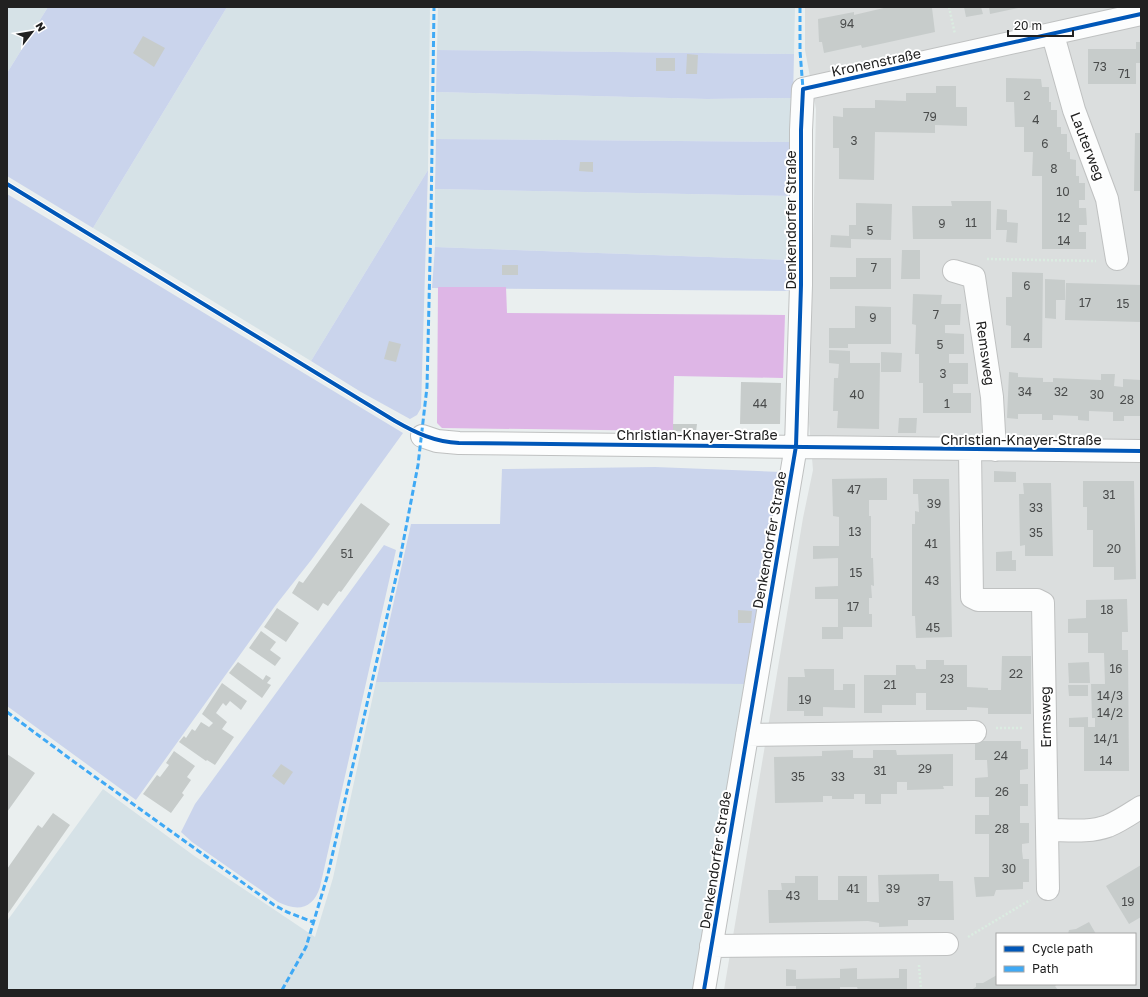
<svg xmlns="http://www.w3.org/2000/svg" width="1148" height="997" font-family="'Golos Text',sans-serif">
  <rect width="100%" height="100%" fill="#eaefef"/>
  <path fill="#dbdede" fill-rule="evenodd" d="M805,7H1141V990H724L803,518L813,470L809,423L816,109L805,50ZM997,934H1135V984H997Z"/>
  <path fill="#d6e2e7" d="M7,7H48L7,73Z
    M227,7H430L428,170L311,361L93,228Z
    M438,7H795L794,54L437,50Z
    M436,92L707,99L793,98V142L436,139Z
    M435,189L792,196L791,260L435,247Z
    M376,682L745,684L693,990H7V921L103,789L193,855L315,937L333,878Z"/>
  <path fill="#cad4ec" d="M48,7H227L93,228L7,176V73Z
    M437,50L794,54L793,98L707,99L436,92Z
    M436,139L793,142L792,196L435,189Z
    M428,170L421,408L417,415L410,419L361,392L311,361Z
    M7,194L403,433L312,559L275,606L136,800L7,706Z
    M435,247L791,260V291L432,288Z
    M655,467L781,472L745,684L376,682L411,524H500L502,469Z
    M384,545L396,550L320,887C313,909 298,912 278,902L192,842L181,832L195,804Z"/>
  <path fill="#deb6e6" d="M438,287H506L507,313L785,315L783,378L674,376L673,431L442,428L437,423Z"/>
  <path fill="#c7cccb" d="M888,7L932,8L935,32L862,48L861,45L824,53L822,42H819L818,19L854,12V15Z
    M964,7H981L983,14L966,17Z
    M989,7H1018V8L990,14Z
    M143,36L165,48L154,67L133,53Z
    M1136,42H1141V63H1136V84H1088V49H1136Z
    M687,54L698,55L697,74H686Z
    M656,58H675V71H656Z
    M1006,78L1041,79L1042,87H1049V102H1051V110H1057V127H1061V134H1067V152H1070V159L1076,160V176H1079V183H1085V200H1079V208H1086L1087,225H1079V232H1086V249H1042V176H1032L1033,152H1024V127H1015L1014,102H1006Z
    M936,86H956V107H967V126L935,125V133L875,132L874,180L839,179V148H833V116L843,117V108H875V100L906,101V93H936Z
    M1135,133H1141V191H1134Z
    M580,162H593V172L579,171Z
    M951,201H991V239H913L912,206H952Z
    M856,203L892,204L891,240L851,239V248L830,247L831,235L849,236V225H856Z
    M997,209L1007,210V222L1018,223L1017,243L1006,242L1007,230H996Z
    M902,250H920V279H901Z
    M856,258H891V289H830V277H856Z
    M502,265H518V275H502Z
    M1012,272L1043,273L1042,348H1011V326L1006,325V297H1012Z
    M1045,279L1065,280V300H1056V319L1045,318Z
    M1066,283L1141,285V322L1065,320Z
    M913,294L942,295L941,304H961L960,325H945V333L964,334V354H949V363H968V384H953V393H971V413H923V383H919V354H915L916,325L912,324Z
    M855,306L891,307V344H848V348H829V328H855Z
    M389,341L401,344L396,362L384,359Z
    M829,350L850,351V363H880L879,429L837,428L838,411H833L834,378H838L839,364L829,363Z
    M881,352L902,353L901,372H881Z
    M1009,372L1018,373V377L1043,378V382H1053V378L1101,380V374H1115L1114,386L1123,387V379L1141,380V416H1124V421H1113V412L1089,411V421L1078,420V416L1053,415V420H1042V414H1018V419L1007,418Z
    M741,382L781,383L780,424H740Z
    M899,418H917L916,433H898Z
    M673,424H697L696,432L673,431Z
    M994,471L1016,472V482H994Z
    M887,478V500H869V516H871V558H873L874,586L871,585L872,598H869V614H872V627H843V639H822V627H838V599H815V587L838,586V558L813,559V546H839V517L833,516L832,479Z
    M913,479H949L952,637L916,638L915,616H912V524H915V511L919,512L918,494H913Z
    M1083,481H1134L1136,579L1114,580V567H1093V530H1087V507H1083Z
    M1023,483H1051L1053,556H1025V545L1020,546L1019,494H1024Z
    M361,503L390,524L341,592L339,591L328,606L323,603L318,611L292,593L299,581L303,583Z
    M1012,551V560H1016V571H996V552Z
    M1127,599L1128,632H1122V650H1128L1129,771H1084V727H1069V718L1088,717V727H1095V718H1092L1091,684H1105L1104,653H1088V633H1068V619L1086,618V600Z
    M277,608L299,623L286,642L264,627Z
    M738,610L752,611L751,623H738Z
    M261,631L276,642L270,650L281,658L275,666L249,648Z
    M1002,656H1031V714H988V708L967,707V710H926V693H916V705H882V713H864V675H896V665H915L916,669H926V660H944V665H967V687L988,688V690H1001Z
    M238,662L263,680L266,675L271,678L267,683L271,685L262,698L229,673Z
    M1089,662L1090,683H1069L1068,663Z
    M804,669H834V690H843V684H855V708L823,707V716H804V711H787L788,677H805Z
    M222,683L247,701L241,710L230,701L226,706L223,703L216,713L227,722L222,729L234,737L215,765L207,760L206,761L179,742L184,736L186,738L192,729L195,731L201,722L209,727L213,723L202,714Z
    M1068,685H1088V696H1069Z
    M975,741H1021V749H1028V769L1020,770V784H1028V806H1020V823H1029V843L1022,844V851L1023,859H1029V882H1023V889L996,890L994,896L976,897L974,877H989V834H975V815H989V797H975V778L988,777L987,760H975Z
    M853,750V758H873V750H896L897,755L953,754V786H943L944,789L907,790V782H897V794H881V804H865V794H854V799H832V796H823V802L775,803L774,757L822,756V751Z
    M174,751L195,766L187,777L191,780L182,793L184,795L171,813L143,794L157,775L160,777L169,765L166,763Z
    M7,754L35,773L7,812Z
    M281,764L293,772L284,785L272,776Z
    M53,813L70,825L7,915V869L38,825L42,828Z
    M1141,865V917L1129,924L1106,886Z
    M939,874V881H953L954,920H908V926L879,927V923L868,921L769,923L768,890H782L781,883H795V876H818V900H838V876H867V902H879L878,875Z
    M1089,922L1096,934H1068L1069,930L1076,929Z
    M857,968V979L899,978V969H907V990H858L857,987H840V990H796V986H786V969L796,970V979L840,978V969Z
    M997,975V984H1058L1055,986L1058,990H971L976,987V983H983Z"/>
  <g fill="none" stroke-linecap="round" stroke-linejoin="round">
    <g stroke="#bfc1c1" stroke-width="24">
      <path id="minor" d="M1053,35L1074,110L1107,199L1117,259
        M954,271L974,277L992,397L995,450
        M422,436L437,441L459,443L1141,451
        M970,450L972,597L978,600H1037L1043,603L1048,889
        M747,735L975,732
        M1047,830C1067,830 1089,833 1108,826C1120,821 1130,814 1141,807
        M711,946L947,944
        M704,990L796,446L801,285V130L803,89L1141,14"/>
    </g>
    <path stroke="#dbece1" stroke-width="2.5" stroke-dasharray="2 2" stroke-linecap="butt" d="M949,7L955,34
      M987,259L1096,261
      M996,728H1023
      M968,937L1030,900
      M919,965L921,990"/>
    <use href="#minor" stroke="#fcfdfd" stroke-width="22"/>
    <path stroke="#3fa9f5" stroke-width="3" stroke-dasharray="6 3" stroke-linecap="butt" d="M800,7V51L803,89
      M7,712L77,764L274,905L287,912L313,922
      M282,990L306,947L328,874L399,564L418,465L427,387L431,218L434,7"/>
    <g stroke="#fff" stroke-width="6">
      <path id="cycleway" d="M7,184L395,421C416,433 435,442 459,443L1141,451
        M704,990L796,446L801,285V130L803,89L1141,14"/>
    </g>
    <use href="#cycleway" stroke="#0057b8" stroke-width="4"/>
  </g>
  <g text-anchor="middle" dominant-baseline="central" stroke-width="4" stroke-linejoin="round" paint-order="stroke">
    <g font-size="12" fill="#4a4c4c">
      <text x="847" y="23">94</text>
      <text x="1100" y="66">73</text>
      <text x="1124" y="73">71</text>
      <text x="1027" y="95">2</text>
      <text x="930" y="116">79</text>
      <text x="1036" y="119">4</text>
      <text x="854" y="140">3</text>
      <text x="1045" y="143">6</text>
      <text x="1054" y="168">8</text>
      <text x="1063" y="191">10</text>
      <text x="1064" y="217">12</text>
      <text x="971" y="222">11</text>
      <text x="942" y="223">9</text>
      <text x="870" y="230">5</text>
      <text x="1064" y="240">14</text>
      <text x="874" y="267">7</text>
      <text x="1027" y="285">6</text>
      <text x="1085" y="302">17</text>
      <text x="1123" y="303">15</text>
      <text x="936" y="314">7</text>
      <text x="873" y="317">9</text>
      <text x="1027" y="337">4</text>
      <text x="940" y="344">5</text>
      <text x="943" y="373">3</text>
      <text x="1025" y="391">34</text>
      <text x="1061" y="391">32</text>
      <text x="857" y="394">40</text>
      <text x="1097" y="394">30</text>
      <text x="1127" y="399">28</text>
      <text x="760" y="403">44</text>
      <text x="947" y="403">1</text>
      <text x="854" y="489">47</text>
      <text x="1109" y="494">31</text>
      <text x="934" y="503">39</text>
      <text x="1036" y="507">33</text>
      <text x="855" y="531">13</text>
      <text x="1036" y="532">35</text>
      <text x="931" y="543">41</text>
      <text x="1114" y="548">20</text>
      <text x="347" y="553">51</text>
      <text x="856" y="572">15</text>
      <text x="932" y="580">43</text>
      <text x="853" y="606">17</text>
      <text x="1107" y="609">18</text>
      <text x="933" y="627">45</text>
      <text x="1116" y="668">16</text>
      <text x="1016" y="673">22</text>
      <text x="947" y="678">23</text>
      <text x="890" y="684">21</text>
      <text x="1110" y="695">14/3</text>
      <text x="805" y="699">19</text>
      <text x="1110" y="712">14/2</text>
      <text x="1106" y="738">14/1</text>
      <text x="1001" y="755">24</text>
      <text x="1106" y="760">14</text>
      <text x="925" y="768">29</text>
      <text x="880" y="770">31</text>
      <text x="798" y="776">35</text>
      <text x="838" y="776">33</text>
      <text x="1002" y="791">26</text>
      <text x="1002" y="828">28</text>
      <text x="1009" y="868">30</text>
      <text x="853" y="888">41</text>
      <text x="893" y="888">39</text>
      <text x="793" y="895">43</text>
      <text x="924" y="901">37</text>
      <text x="1128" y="901">19</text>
    </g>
    <g font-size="14" fill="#212121" stroke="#fff">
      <text transform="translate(876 62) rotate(-12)">Kronenstraße</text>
      <text transform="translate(1088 146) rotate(69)">Lauterweg</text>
      <text transform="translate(790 220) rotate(-90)">Denkendorfer Straße</text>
      <text transform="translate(986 353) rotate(82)">Remsweg</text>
      <text x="697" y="434">Christian-Knayer-Straße</text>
      <text x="1021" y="439">Christian-Knayer-Straße</text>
      <text transform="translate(769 540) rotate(-80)">Denkendorfer Straße</text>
      <text transform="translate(1045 717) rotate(-91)">Ermsweg</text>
      <text transform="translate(715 860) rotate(-81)">Denkendorfer Straße</text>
    </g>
  </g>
  <rect width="1148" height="997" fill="none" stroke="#212121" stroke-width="16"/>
  <rect x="996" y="933" width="140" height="52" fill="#ffffff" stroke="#a6a6a6"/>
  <rect x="1004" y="946" width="20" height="6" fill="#0057b8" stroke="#a6a6a6"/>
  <text x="1032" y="953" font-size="12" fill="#212121">Cycle path</text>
  <rect x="1004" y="966" width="20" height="6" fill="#3fa9f5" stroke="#a6a6a6"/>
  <text x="1032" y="973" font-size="12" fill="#212121">Path</text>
  <g transform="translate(32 32) rotate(59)" stroke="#ffffff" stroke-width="3" paint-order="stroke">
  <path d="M0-3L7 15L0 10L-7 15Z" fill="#212121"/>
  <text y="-6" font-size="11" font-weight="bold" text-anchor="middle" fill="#212121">N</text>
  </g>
  <path d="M1008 30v6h65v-6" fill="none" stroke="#212121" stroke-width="2"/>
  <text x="1014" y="30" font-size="12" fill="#212121" stroke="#ffffff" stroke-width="3" paint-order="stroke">20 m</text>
</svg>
